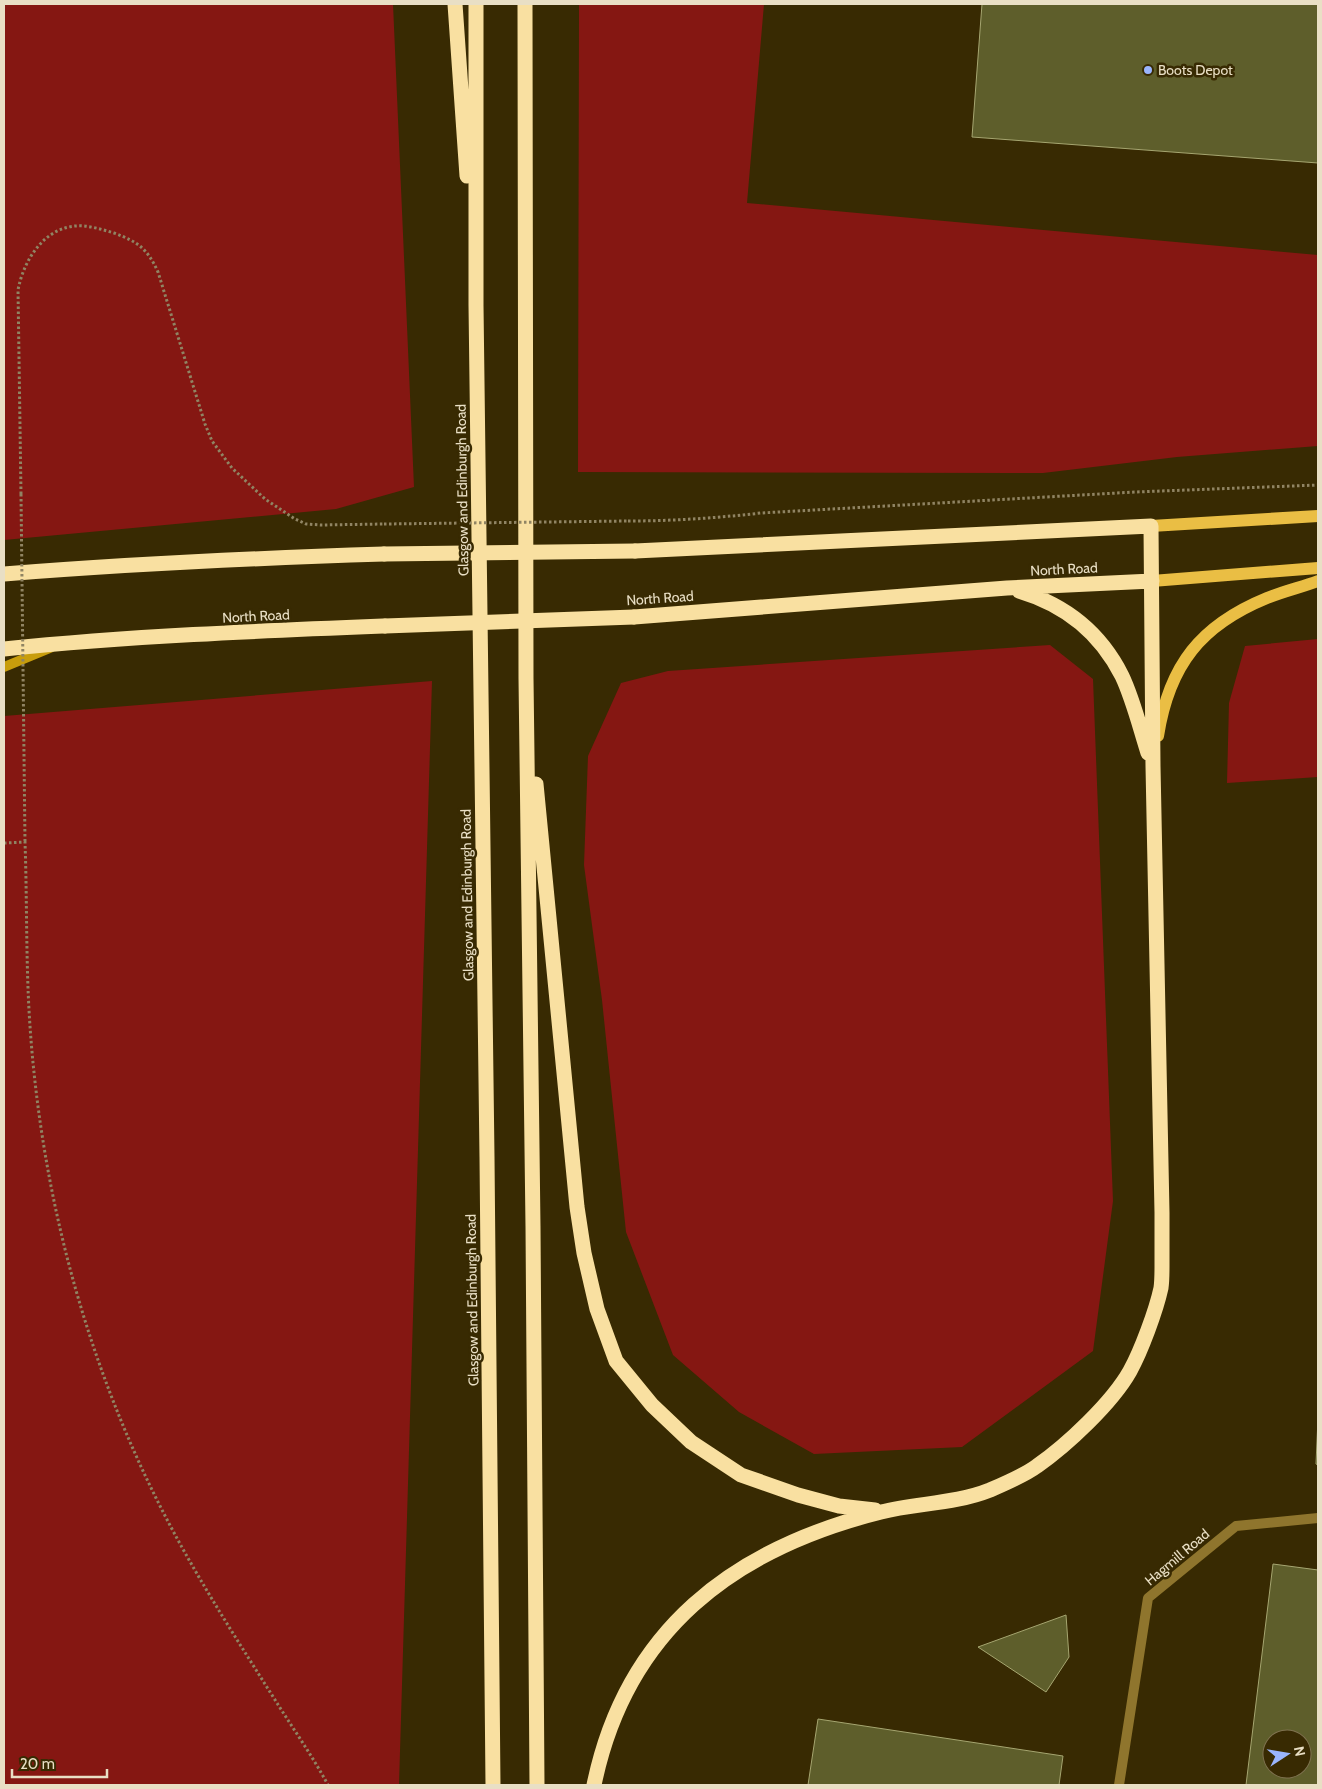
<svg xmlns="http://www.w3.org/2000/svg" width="1322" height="1789" font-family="Cabin,sans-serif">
  <rect width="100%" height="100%" fill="#382a02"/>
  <path fill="#851712" d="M4,4H393L414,487L336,509L4,540Z
    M579,4H764L747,203L1318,255V446L1177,457L1043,473L578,472Z
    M1318,639V777L1227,783L1229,703L1245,646Z
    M1050,645L1093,679L1113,1201L1093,1351L962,1447L814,1454L739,1412L673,1355L626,1232L602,1000L584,865L588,756L621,683L668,671Z
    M432,681L399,1785H4V716Z"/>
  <path fill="#5e5e2b" stroke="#a6a671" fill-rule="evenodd" d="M982,4H1318V163L972,137Z
    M1318,1418V1465L1316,1464Z
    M1273,1564L1318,1570V1785H1246ZM1272,1739H1302V1769H1272Z
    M1066,1615L1069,1657L1046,1692L978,1647Z
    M818,1719L1063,1756L1059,1785H808Z"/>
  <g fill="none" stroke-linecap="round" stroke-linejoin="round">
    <path stroke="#908463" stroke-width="3" stroke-dasharray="2.5 2.5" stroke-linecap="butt" d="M21,494L18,290C24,258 47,223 84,226C94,227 104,230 114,233C138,242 147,248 158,272L205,424L212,441L232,468L265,499L295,519L306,524L321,525L384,524
      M628,521C673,521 716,518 761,513L1135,492L1318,485
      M4,843L25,842C27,898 26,954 29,1010C39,1190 87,1370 172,1529C204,1589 241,1646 277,1703C294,1730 313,1757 328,1785"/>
    <path stroke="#8f752d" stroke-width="10" d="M1119,1785L1148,1598L1236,1526L1318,1518"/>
    <path stroke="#c89d0c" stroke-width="10" d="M4,667L50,648"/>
    <path stroke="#eabe44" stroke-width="12" d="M1151,526L1318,516
      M1152,581L1318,568
      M1158,736C1169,665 1201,625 1267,598C1284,591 1302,587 1318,581"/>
    <path stroke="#f9e0a1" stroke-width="15" d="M455,4L467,176
      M476,4V305L487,1157L493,1785
      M525,4L526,678L533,1226L537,1785
      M4,574C130,564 257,558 384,554
      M1019,591C1066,605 1100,632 1122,676C1133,699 1140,728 1148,753
      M634,617L1007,588L1152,581
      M4,649C130,636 258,631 385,626
      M536,784L577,1207L584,1253L597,1309L616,1361L652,1405L691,1442L741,1475L798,1495L839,1506L875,1510
      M594,1785C626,1630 733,1549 881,1512C916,1503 955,1504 990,1490C1004,1484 1025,1475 1037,1466C1067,1445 1112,1403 1130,1371C1141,1351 1156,1311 1161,1288C1162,1281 1162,1273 1162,1266C1162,1248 1162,1231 1162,1213L1153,766L1151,526L635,551"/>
    <path stroke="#908463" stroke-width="3" stroke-dasharray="2.5 2.5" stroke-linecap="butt" d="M21,494L25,842
      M384,524L628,521"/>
    <path stroke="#f9e0a1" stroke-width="15" d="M384,554L635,551
      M385,626L634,617"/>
  </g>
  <circle fill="#9ab5fd" stroke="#382a02" stroke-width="2" cx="1148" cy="70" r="5"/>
  <g text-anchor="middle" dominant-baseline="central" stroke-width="5" stroke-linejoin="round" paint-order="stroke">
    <g font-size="14" fill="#e9dfc5" stroke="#382a02" text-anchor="start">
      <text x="1158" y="70">Boots Depot</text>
    </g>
    <g font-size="14" fill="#e9dfc5" stroke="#382a02">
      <text transform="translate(462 490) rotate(-91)">Glasgow and Edinburgh Road</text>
      <text transform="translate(1064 569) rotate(-3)">North Road</text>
      <text transform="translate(660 598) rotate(-4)">North Road</text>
      <text transform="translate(256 616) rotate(-3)">North Road</text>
      <text transform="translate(467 895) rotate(-91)">Glasgow and Edinburgh Road</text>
      <text transform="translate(472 1300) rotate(-91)">Glasgow and Edinburgh Road</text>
      <text transform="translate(1177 1557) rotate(-40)">Hagmill Road</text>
    </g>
  </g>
  <rect width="1322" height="1789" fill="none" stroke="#e9dfc5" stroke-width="10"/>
  <g transform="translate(1287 1754) rotate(78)"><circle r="24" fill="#382a02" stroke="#7f7250"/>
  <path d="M0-4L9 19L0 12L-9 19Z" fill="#9ab5fd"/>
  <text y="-8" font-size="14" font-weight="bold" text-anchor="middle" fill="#e9dfc5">N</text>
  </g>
  <path d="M12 1769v8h95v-8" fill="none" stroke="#e9dfc5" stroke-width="2.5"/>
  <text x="20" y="1769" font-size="15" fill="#e9dfc5" stroke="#382a02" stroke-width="4" paint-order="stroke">20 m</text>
</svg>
